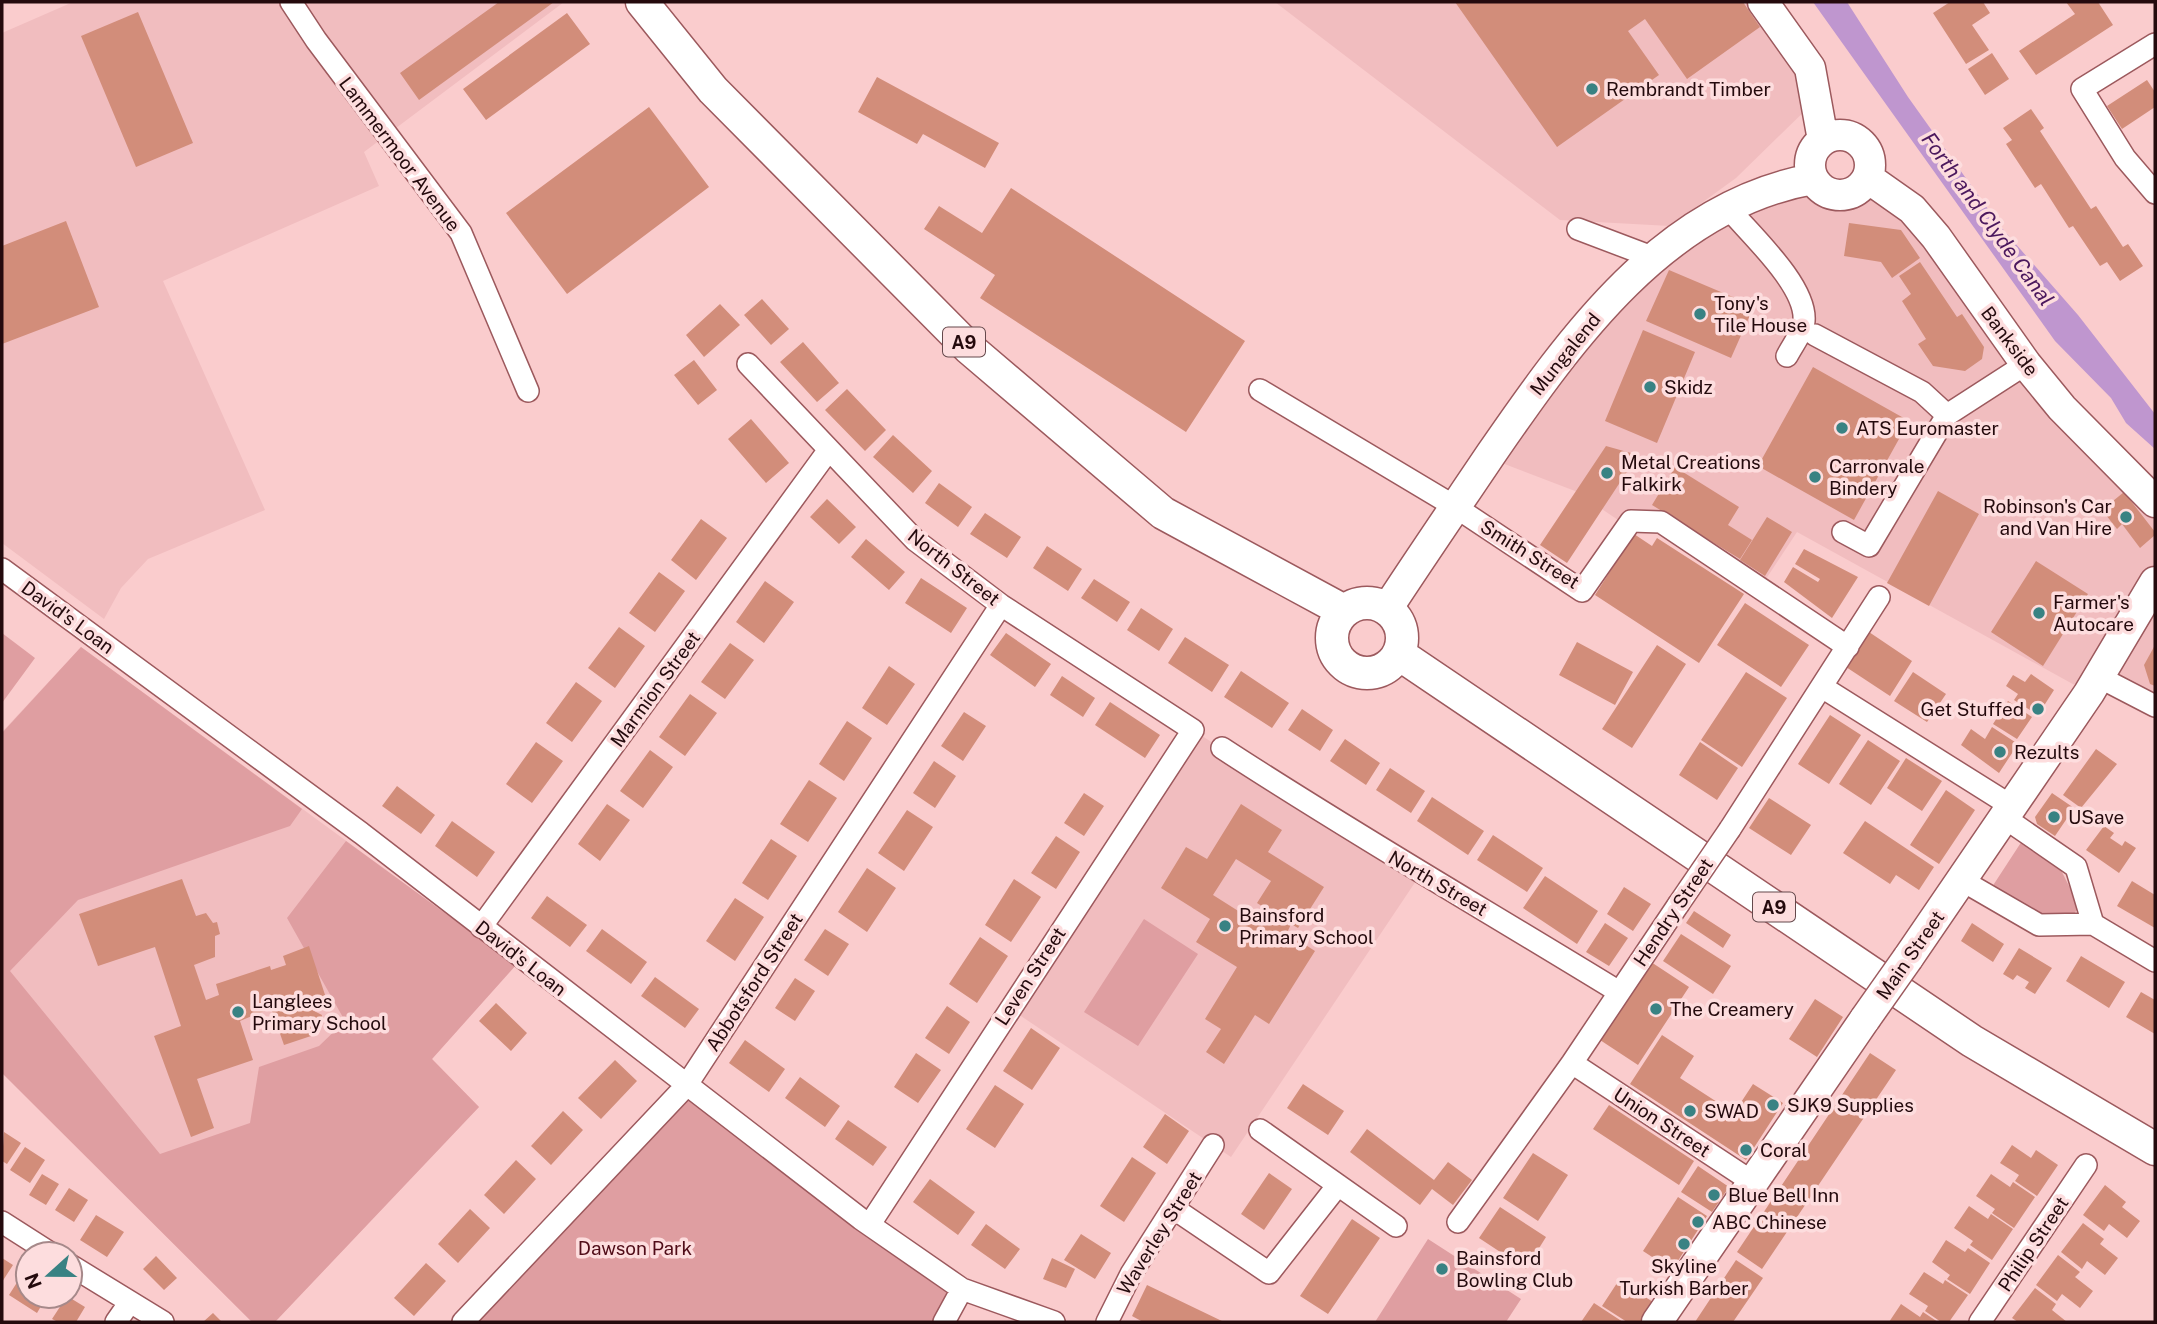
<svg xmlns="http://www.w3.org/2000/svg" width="2157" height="1324" font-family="'Public Sans',sans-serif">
  <rect width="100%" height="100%" fill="#facccd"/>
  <path fill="#f1bdbf" d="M73,2H564L364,152L379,186L163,281L265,510L148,559L121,588L104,619L2,543V33Z
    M1275,2H1764L1816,100L1736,178L1670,226L1560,220Z
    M1868,178L2155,502V706L2100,677L2089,693L1797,532L1760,588L1661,522L1627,526L1575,491L1489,458L1652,257L1813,179Z
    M81,647L516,965L432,1059L479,1107L275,1322H252L2,1073V732Z
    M1193,730L1356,836L1422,872L1231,1157L1009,1008Z"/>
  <path fill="#df9ea1" d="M2,633L35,658L2,703Z
    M81,647L302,809L290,826L78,900L10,971L160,1154L250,1123L259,1067L319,1046L345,1021L287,918L346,841L516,965L432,1059L479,1107L275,1322H252L2,1073V733Z
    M2022,841L2060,868L2079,906L2073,916L2037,913L1992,887Z
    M1144,919L1198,954L1138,1046L1084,1012Z
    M686,1086L962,1289L944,1322H463Z
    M1428,1239L1521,1299L1506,1322H1375Z"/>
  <path fill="#bf96cf" d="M1813,2H1847L1908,97L2000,226L2078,315L2155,414V449L2126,423L2111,398L2055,341Z"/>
  <path fill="#d28d7a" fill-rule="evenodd" d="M499,2H554L419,100L400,73Z
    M1455,2H1743L1760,27L1687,79L1645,19L1628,31L1659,75L1557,147Z
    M1950,2H1983L1990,13L1972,25L1989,50L1966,64L1933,13Z
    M2066,2H2098L2113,25L2036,75L2019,51L2075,14Z
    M138,12L193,143L136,167L81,36Z
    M567,13L590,44L486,120L463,89Z
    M1992,53L2009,79L1985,95L1968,69Z
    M877,77L999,143L985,168L923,134L917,144L858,112Z
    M2147,80L2155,92V107L2122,129L2107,106Z
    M649,107L709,187L567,294L506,213Z
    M2031,109L2044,128L2040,131L2091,209L2096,206L2123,247L2128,244L2143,266L2120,281L2107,262L2100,266L2073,226L2069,228L2041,184L2035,188L2006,144L2012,140L2003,128Z
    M1011,188L1245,341L1186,432L980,298L995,275L924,229L939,206L982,233Z
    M66,221L99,307L2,344V246Z
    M1849,223L1901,230L1920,258L1892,278L1881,262L1844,256Z
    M1920,262L1957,317L1962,314L1984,347L1982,359L1965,371L1933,366L1918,344L1926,339L1902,301L1911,294L1899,276Z
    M1669,270L1754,306L1731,358L1646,321Z
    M762,299L789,329L771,345L744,315Z
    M720,304L740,325L704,357L686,335Z
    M1643,330L1695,352L1657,443L1605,421Z
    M803,342L839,383L817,402L780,362Z
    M694,360L717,390L698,405L674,375Z
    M1813,367L1909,421L1854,520L1758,466Z
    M847,389L886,430L865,451L825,410Z
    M751,419L789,463L766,483L728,439Z
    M893,435L932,471L913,493L873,457Z
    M1606,446L1638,455L1567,563L1540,545Z
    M1675,467L1739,507L1728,525L1752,540L1740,559L1652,505Z
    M939,483L972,507L958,527L925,503Z
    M1938,491L1979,514L1929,606L1887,583Z
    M2124,492L2155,532V535L2140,548L2122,524L2117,529L2102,510Z
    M827,499L856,527L839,544L810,517Z
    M985,513L1021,537L1007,558L970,534Z
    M1767,517L1792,532L1765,576L1740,560Z
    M701,519L727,538L696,580L671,560Z
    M1634,534L1652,546L1657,538L1744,594L1699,663L1595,595Z
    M866,539L905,572L889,590L851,557Z
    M1047,546L1082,569L1068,591L1033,568Z
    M1804,549L1858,577L1832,618L1784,582L1793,567L1818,582L1820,579L1795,564Z
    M2036,561L2088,594L2043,666L1991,632Z
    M659,572L685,591L655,632L629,613Z
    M921,578L967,608L951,633L905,603Z
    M1094,579L1130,602L1117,622L1081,598Z
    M765,581L794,602L764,643L736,622Z
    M1745,603L1809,645L1781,687L1717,645Z
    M1141,608L1173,629L1159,651L1127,630Z
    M619,627L645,646L615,688L588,668Z
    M1869,632L1912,661L1890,696L1846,667Z
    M1006,633L1051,664L1035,687L990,655Z
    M1185,637L1229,665L1212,692L1168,663Z
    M1577,642L1633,672L1615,705L1559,675Z
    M730,643L754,660L725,699L701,682Z
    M1657,645L1686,664L1632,748L1602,729Z
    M2155,645V686L2150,684L2144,665Z
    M889,666L915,684L887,725L862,708Z
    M1241,671L1289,703L1272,728L1224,697Z
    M1746,672L1787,698L1742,767L1701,740Z
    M1913,672L1946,694L1927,722L1894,701Z
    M2031,674L2054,690L2038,715L2014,700L2018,694L2006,686L2013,675L2025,682Z
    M1062,676L1095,698L1083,717L1050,695Z
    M576,682L602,701L572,742L546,723Z
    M690,694L717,713L685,756L659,737Z
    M2008,701L2032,717L2017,739L1993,724Z
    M1110,702L1160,735L1145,758L1095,725Z
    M1302,709L1333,730L1320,751L1288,730Z
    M964,712L986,726L963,761L941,746Z
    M1830,715L1861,735L1829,784L1798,764Z
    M847,721L872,738L844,781L819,764Z
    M1992,727L2018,744L1999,773L1961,745L1971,729L1985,739Z
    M1345,739L1380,763L1366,785L1330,761Z
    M1868,740L1900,761L1871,805L1839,784Z
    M536,742L563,761L532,803L506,784Z
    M1700,742L1738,768L1717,800L1679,775Z
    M2096,749L2117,764L2081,808L2063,795Z
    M650,750L673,767L643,808L620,791Z
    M1906,758L1942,781L1922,811L1887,788Z
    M934,761L956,776L935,808L913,793Z
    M1390,768L1425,791L1411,813L1376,790Z
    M809,780L837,798L808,842L780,824Z
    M397,786L435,815L421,834L382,806Z
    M1946,790L1975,810L1939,864L1910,845Z
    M1084,793L1104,806L1084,836L1064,823Z
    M2052,793L2074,808L2055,836L2037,824L2035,817Z
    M1432,797L1484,831L1468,855L1417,821Z
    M1769,798L1811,825L1791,855L1749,828Z
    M607,804L630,820L600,861L578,844Z
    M1241,804L1282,830L1268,852L1324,887L1298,928L1291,924L1287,933L1315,951L1269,1024L1255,1015L1224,1064L1206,1052L1221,1029L1205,1019L1237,967L1196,942L1210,919L1161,888L1186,847L1207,859ZM1236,859L1271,881L1257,903L1271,912L1262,926L1213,895Z
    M907,810L933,827L904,871L878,853Z
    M452,821L495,852L477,877L435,846Z
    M1865,821L1934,867L1919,890L1896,875L1890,884L1843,853Z
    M2104,826L2114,833L2110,838L2122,846L2125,841L2136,848L2119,873L2086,850Z
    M1493,835L1543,868L1527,892L1477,860Z
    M1056,836L1080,852L1056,889L1031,873Z
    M771,839L797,856L768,900L742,883Z
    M867,868L896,888L867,932L838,912Z
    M1545,876L1598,911L1577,944L1523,908Z
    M182,879L196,916L206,913L213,923L217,922L220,934L215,936V957L194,965L206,1000L219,995L216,984L270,966L271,970L286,965L283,956L309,946L328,1004L312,1010L322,1015L320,1029L310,1033L311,1036L284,1045L271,1008L240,1021L253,1060L197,1079L214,1128L191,1137L154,1036L181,1026L155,947L98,966L79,914Z
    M1014,879L1041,897L1011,942L985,925Z
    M2132,881L2155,895V928L2117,906Z
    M1624,887L1651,904L1633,931L1607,914Z
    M547,896L587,925L570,947L531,918Z
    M735,898L764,917L735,961L706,941Z
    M1694,911L1731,935L1723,948L1686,923Z
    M1605,923L1628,938L1609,966L1586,952Z
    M1972,923L2004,944L1993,962L1961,941Z
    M602,929L647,962L631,984L586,951Z
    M825,929L849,944L828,976L804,960Z
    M1681,934L1731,966L1713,994L1663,961Z
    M980,937L1008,956L977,1003L949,984Z
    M2019,948L2052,968L2035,994L2025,988L2029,982L2017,975L2013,980L2003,974Z
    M2081,956L2125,982L2109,1008L2066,981Z
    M1651,962L1689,987L1638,1065L1600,1040Z
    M655,977L699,1009L685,1028L641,996Z
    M795,978L815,991L795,1021L775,1008Z
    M2141,992L2155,1000V1034L2126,1017Z
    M1815,999L1843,1017L1817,1057L1789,1039Z
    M496,1003L527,1033L511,1051L479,1021Z
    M947,1006L970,1022L949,1054L925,1038Z
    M1031,1028L1060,1048L1032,1090L1003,1071Z
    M1662,1035L1694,1056L1680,1078L1734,1113L1753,1084L1783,1103L1746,1160L1630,1084Z
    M745,1040L785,1069L769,1092L729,1063Z
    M916,1053L941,1070L918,1103L894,1087Z
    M1870,1053L1896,1070L1762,1269L1737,1252Z
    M615,1060L637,1081L601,1119L578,1098Z
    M800,1077L840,1106L825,1127L785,1098Z
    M1303,1084L1344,1111L1328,1135L1287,1108Z
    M995,1085L1024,1104L995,1148L966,1129Z
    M1609,1105L1694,1161L1679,1185L1593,1129Z
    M563,1111L583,1130L551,1165L531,1146Z
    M1165,1114L1189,1131L1167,1164L1143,1147Z
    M848,1120L887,1147L873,1166L835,1139Z
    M1367,1129L1434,1180L1448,1162L1472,1180L1453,1205L1432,1189L1420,1205L1350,1152Z
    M4,1132L21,1143L7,1164L2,1161Z
    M2012,1145L2031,1158L2036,1150L2058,1165L2037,1196L2015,1181L2019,1175L2000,1163Z
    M25,1147L45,1160L30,1183L10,1170Z
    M1533,1153L1568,1175L1538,1221L1503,1198Z
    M1132,1157L1156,1173L1124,1222L1100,1206Z
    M516,1160L536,1179L504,1214L484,1195Z
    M1698,1166L1729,1187L1712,1212L1681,1192Z
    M1269,1173L1292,1189L1264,1230L1241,1214Z
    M42,1174L59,1184L46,1205L29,1195Z
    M1991,1174L2010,1187L2013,1182L2035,1197L2014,1228L1992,1213L1995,1209L1976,1196Z
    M930,1179L975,1212L958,1235L913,1202Z
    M2105,1185L2126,1202L2122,1207L2140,1221L2127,1238L2109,1224L2104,1231L2083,1215Z
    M69,1188L88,1200L74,1222L55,1210Z
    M1678,1197L1707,1216L1672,1270L1643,1251Z
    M1969,1206L1988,1219L1991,1214L2013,1229L1992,1260L1970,1245L1973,1241L1954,1228Z
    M1500,1207L1546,1237L1526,1269L1479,1238Z
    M470,1209L490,1228L458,1263L438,1244Z
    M96,1215L124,1232L107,1257L80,1240Z
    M1352,1219L1380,1238L1328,1314L1300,1296Z
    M2083,1223L2104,1239L2100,1244L2118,1258L2105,1275L2087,1261L2082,1269L2061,1252Z
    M986,1224L1020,1249L1005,1269L971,1245Z
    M1081,1234L1111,1253L1095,1279L1064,1260Z
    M1946,1240L1965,1252L1968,1248L1990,1263L1970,1294L1947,1279L1950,1275L1932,1262Z
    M2058,1255L2080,1272L2075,1277L2093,1291L2080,1308L2062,1294L2057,1301L2036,1285Z
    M156,1256L177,1278L164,1290L143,1269Z
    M2,1258L13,1265L2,1282Z
    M1052,1258L1075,1269L1066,1288L1043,1279Z
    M1736,1260L1763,1278L1733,1322H1695Z
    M426,1263L446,1281L414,1316L394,1298Z
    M1924,1272L1943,1284L1945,1280L1968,1295L1949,1322H1941L1925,1311L1928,1306L1909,1294Z
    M23,1273L28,1276V1296H47L37,1313L9,1295Z
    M1619,1280L1653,1302L1640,1322H1627L1602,1306Z
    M1147,1285L1224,1322H1143L1132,1316Z
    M2035,1288L2056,1304L2052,1310L2067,1322H2018L2012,1318Z
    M67,1296L85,1307L76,1322H58L52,1319Z
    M1594,1303L1623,1322H1581Z
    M1901,1304L1920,1317L1923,1312L1938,1322H1889Z
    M213,1313L222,1322H203Z"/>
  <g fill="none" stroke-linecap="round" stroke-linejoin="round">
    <g stroke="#9c595d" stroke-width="24">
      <path id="street" d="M291,2L316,40L461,233L528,391
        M2155,44L2082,89L2125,158L2155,193
        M1728,208C1751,235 1807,286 1804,321C1803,332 1792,346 1787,356
        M1578,229L1652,257
        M1815,335L1922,392L1947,415
        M748,364L915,540L1001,605L1193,730L870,1224
        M1260,390L1454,506L1582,591L1631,521L1661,522L1848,647
        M1843,532L1869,546L1947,415L2026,364
        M2,569L361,833L861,1219L962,1289L1054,1322
        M2099,677L2155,706
        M1822,687L2013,807
        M1222,748C1352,833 1487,911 1619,992
        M1730,829L1879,597
        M1963,881L2039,925L2093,924L2076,867L2005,818
        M2093,924L2155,961
        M481,927L828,451
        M1572,1063L1751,1181
        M1260,1130L1396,1226
        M1173,1208L1269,1273L1338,1185
        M2,1222L52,1254
        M1458,1222L1572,1063L1678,905
        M70,1265L163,1322
        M116,1322L130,1302
        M463,1322L686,1086L1001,605
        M944,1322L962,1289
        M1107,1322L1131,1274L1213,1145
        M1980,1322L2086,1165"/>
    </g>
    <g stroke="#9c595d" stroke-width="33">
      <path id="secondary" d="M1763,2L1810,68L1823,140
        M1810 165a30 30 0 1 1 60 0a30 30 0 1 1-60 0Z
        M1868,178L1912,209L1936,237L2026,364L2062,408L2155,502
        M1387,609C1421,557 1456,506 1491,454C1571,338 1665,205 1813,179
        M1908,958L2089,693L2155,582
        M1657,1322L1865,1019"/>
    </g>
    <g stroke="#9c595d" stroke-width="35">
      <path id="primary" d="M642,2L713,90L969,348L1163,513L1344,611
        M1332 638a35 35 0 1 1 70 0a35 35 0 1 1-70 0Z
        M1399,654L1972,1041L2155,1149"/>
    </g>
    <use href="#street" stroke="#fff" stroke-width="21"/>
    <use href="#secondary" stroke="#fff" stroke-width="30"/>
    <use href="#primary" stroke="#fff" stroke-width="32"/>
    <g stroke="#9c595d" stroke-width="24" stroke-linecap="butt">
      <path id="street-bridge" d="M1678,905L1730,829"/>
    </g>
    <g stroke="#9c595d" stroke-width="33" stroke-linecap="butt">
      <path id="secondary-bridge" d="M1865,1019L1908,958"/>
    </g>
    <use href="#street-bridge" stroke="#fff" stroke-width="21"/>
    <use href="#secondary-bridge" stroke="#fff" stroke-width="30"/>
  </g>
  <g fill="#398283" stroke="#fdddde" stroke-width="2.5">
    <circle cx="1592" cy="89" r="7"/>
    <circle cx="1700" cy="314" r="7"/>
    <circle cx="1650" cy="387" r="7"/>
    <circle cx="1842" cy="428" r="7"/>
    <circle cx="1607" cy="473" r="7"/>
    <circle cx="1815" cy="477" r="7"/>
    <circle cx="2126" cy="517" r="7"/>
    <circle cx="2039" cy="613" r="7"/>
    <circle cx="2038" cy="709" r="7"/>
    <circle cx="2000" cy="752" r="7"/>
    <circle cx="2054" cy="817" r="7"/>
    <circle cx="1225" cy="926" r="7"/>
    <circle cx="1656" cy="1009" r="7"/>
    <circle cx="238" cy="1012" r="7"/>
    <circle cx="1773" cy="1105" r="7"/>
    <circle cx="1690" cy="1111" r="7"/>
    <circle cx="1746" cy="1150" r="7"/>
    <circle cx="1714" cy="1195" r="7"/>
    <circle cx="1698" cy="1222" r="7"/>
    <circle cx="1684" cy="1244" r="7"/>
    <circle cx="1442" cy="1269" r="7"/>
  </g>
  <g text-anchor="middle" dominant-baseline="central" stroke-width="7" stroke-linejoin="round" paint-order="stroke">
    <g fill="#fdddde" stroke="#65494c" stroke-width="2">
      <rect x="943" y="327.5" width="42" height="29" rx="5"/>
      <rect x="1753" y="892.5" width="42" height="29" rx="5"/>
    </g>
    <g font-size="18" font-weight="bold" fill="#240a0d">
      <text x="964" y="342">A9</text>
      <text x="1774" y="907">A9</text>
    </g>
    <g font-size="19" fill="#240a0d" stroke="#fdddde" text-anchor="start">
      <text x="1606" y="89">Rembrandt Timber</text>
      <text x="1714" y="303">Tony's<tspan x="1714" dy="22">Tile House</tspan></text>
      <text x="1664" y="387">Skidz</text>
      <text x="1856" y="428">ATS Euromaster</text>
      <text x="1621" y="462">Metal Creations<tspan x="1621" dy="22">Falkirk</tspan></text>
      <text x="1829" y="466">Carronvale<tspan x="1829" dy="22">Bindery</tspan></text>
      <text x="2112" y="506" text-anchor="end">Robinson's Car<tspan x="2112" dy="22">and Van Hire</tspan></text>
      <text x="2053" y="602">Farmer's<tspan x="2053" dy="22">Autocare</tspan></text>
      <text x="2024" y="709" text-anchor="end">Get Stuffed</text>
      <text x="2014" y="752">Rezults</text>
      <text x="2068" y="817">USave</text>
      <text x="1239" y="915">Bainsford<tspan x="1239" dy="22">Primary School</tspan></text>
      <text x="252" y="1001">Langlees<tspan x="252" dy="22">Primary School</tspan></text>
      <text x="1670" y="1009">The Creamery</text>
      <text x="1787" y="1105">SJK9 Supplies</text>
      <text x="1704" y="1111">SWAD</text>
      <text x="1760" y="1150">Coral</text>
      <text x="1728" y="1195">Blue Bell Inn</text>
      <text x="1712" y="1222">ABC Chinese</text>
      <text x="1456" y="1258">Bainsford<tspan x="1456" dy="22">Bowling Club</tspan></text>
      <text x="1684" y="1266" text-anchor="middle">Skyline<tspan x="1684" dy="22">Turkish Barber</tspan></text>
    </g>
    <g font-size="19" fill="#240a0d" stroke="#fdddde">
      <text transform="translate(400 154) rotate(53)">Lammermoor Avenue</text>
      <text transform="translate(2010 341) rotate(53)">Bankside</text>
      <text transform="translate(1565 354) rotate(-51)">Mungalend</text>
      <text transform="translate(1530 554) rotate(32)">Smith Street</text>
      <text transform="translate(954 567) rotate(38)">North Street</text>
      <text transform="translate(68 617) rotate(36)">David's Loan</text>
      <text transform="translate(655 689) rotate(-54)">Marmion Street</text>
      <text transform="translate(1438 883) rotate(30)">North Street</text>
      <text transform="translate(1673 912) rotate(-56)">Hendry Street</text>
      <text transform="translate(1910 955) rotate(-55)">Main Street</text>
      <text transform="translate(521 958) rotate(38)">David's Loan</text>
      <text transform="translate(1030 976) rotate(-57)">Leven Street</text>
      <text transform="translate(754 982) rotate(-57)">Abbotsford Street</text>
      <text transform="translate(1662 1122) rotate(33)">Union Street</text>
      <text transform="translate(1159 1233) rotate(-58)">Waverley Street</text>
      <text transform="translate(2033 1244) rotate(-56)">Philip Street</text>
    </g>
    <g font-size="19" fill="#500c18" stroke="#fdddde">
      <text x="635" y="1248">Dawson Park</text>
    </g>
    <g font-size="21" font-style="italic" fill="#4b185d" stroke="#fdddde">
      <text transform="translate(1988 219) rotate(54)">Forth and Clyde Canal</text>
    </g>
  </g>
  <rect width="2157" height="1324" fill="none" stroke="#240a0d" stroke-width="7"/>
  <g transform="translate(49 1275) rotate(249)"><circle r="33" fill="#fdddde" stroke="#a6898a" stroke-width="2"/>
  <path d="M0-5L12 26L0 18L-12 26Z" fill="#398283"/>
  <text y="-10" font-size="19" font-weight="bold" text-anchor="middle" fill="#240a0d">N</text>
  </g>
</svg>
